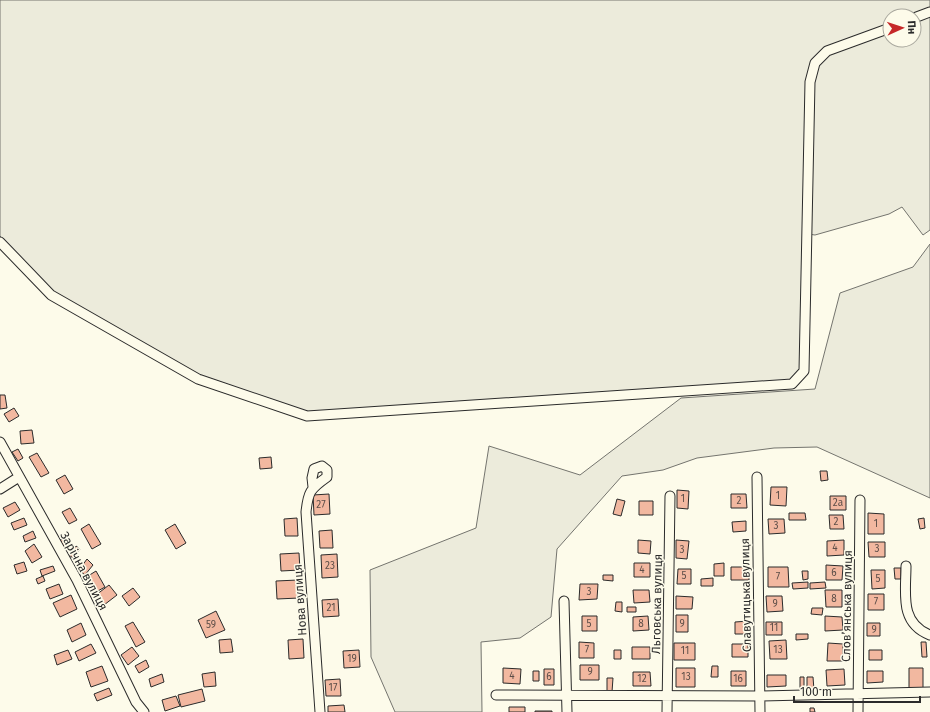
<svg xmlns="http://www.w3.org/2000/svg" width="930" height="712" font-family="'Fira Sans',sans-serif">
  <rect width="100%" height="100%" fill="#fdfbea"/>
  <path fill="#ecebdb" stroke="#74746e" d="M0,0H930V11L914,16H890V26L813,62L802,369L792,380L307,412L200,376L54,293L0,236Z
    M930,15V230L923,235L902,207L889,214L815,235L808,234L811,81L817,63L828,53L890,30V40H914V21Z
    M930,244V498L817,447L774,448L697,458L663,470L622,476L557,549L551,617L520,638L481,642L482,712H395L371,657L370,570L476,528L489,446L580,475L681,398L815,389L840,293L913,267Z"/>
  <path fill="#f2b8a0" stroke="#2b2b2b" d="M0,395H5L7,408L0,409Z
    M14,408L19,416L9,422L4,414Z
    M32,430L34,443L21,444L20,431Z
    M18,449L23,458L18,461L12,452Z
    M37,453L49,473L41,477L29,457Z
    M271,457L272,468L260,469L259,458Z
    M820,471H827L828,480L821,481Z
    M65,475L73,489L64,494L56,480Z
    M771,487H787L786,506L770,505Z
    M677,490L689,491L688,509L677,508Z
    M329,494L330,514L314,515L313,495Z
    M731,494H746L747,508H731Z
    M830,496H846V510H830Z
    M617,499L625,501L621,516L613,514Z
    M639,501H653V515H639Z
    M15,502L20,510L8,517L3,508Z
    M70,508L77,520L69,524L62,512Z
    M789,513H805L806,520H789Z
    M868,513L884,514V534H868Z
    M829,515H843L844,529H830Z
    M24,518L27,525L14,530L11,523Z
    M297,518L298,536H285L284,519Z
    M924,518L925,528L920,529L918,519Z
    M768,519H784L785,533L769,534Z
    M746,521V531L733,532L732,522Z
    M89,524L101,544L92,549L81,529Z
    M175,524L186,543L176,549L165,530Z
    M332,530L333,548H320L319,531Z
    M33,531L36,538L25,542L23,536Z
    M67,537L71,544L64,548L60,540Z
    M638,540L651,541L650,554L638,553Z
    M676,540L689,541L687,559L676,558Z
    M844,540V555L827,556V541Z
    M868,542H885V557H869Z
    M34,544L42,557L32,563L25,551Z
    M76,546L80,549L73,558L69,555Z
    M299,553L300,570L281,571L280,554Z
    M337,554L338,577L322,578L321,555Z
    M87,559L93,565L85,575L79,570Z
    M24,562L27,571L17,574L14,565Z
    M634,563H650V577H634Z
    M724,563V576H714V564Z
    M826,565L843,566L842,580H826Z
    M53,566L55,571L42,576L40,570Z
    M731,567H749V580H731Z
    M768,567H788L789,587H768Z
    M894,568H901V579H895Z
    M678,569H691V584H677Z
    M871,570H885V588L872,589Z
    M96,571L105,587L96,592L88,576Z
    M802,571H808V579L803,580Z
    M603,575H613V581L603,580Z
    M43,576L45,581L38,584L36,579Z
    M713,578V586H701V579Z
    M298,580L299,598L277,599L276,581Z
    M808,582V588L793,589L792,583Z
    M825,582L826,588L810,589V583Z
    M59,584L63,594L50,599L46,589Z
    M580,584H598L597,599L579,600Z
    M109,585L117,595L104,605L96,595Z
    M133,588L140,597L129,606L122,596Z
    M633,590H649L650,602L634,603Z
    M825,590H842V607H826Z
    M868,594H884V610H868Z
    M71,595L77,609L60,617L53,603Z
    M676,596L693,597L692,609H676Z
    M766,596H782L783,611L767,612Z
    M338,599L339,616L323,617L322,600Z
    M616,602H622V612L615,611Z
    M627,607H636V612H627Z
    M812,608H823L822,615L811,614Z
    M216,611L225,630L206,638L198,620Z
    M676,615H688V632H676Z
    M582,616H597V631H582Z
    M648,616L649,630L633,631V617Z
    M825,616L842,617L843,630L825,631Z
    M749,621V634H735V622Z
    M133,622L145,642L136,647L125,626Z
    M766,622H782V635H766Z
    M81,623L86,635L72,642L67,630Z
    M867,623H880V636H867Z
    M796,634H808V639L796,640Z
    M231,639L233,652L220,653L219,640Z
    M303,639L304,658L289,659L288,640Z
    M786,640L787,659H770L769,641Z
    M579,642L594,643V658H579Z
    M921,642H926L927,657H922Z
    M674,643H695V660H674Z
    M828,643L843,644V661H827Z
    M91,644L96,653L79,661L75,652Z
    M732,644H748V657H732Z
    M132,647L139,656L128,665L121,655Z
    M632,647H650V659H632Z
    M68,650L72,659L57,665L54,655Z
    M359,650L360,667L344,668L343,651Z
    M614,650H621V659H614Z
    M869,650H882V660H869Z
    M146,660L149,667L139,673L135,666Z
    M580,665H599V680H580Z
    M102,666L108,681L91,687L86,672Z
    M712,666H718V677H711Z
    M503,668L521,669L520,684L503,683Z
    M676,668H695V687H676Z
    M909,668H923V690H909Z
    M544,669H554V685H544Z
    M844,669L845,685L827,686L826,670Z
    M533,671H539V681H533Z
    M731,671H746V686H731Z
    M867,671H883V682L867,683Z
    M215,672L216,686L204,687L202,674Z
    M633,672H650L651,686H633Z
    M162,674L164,682L151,687L149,679Z
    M767,675H786V686L767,687Z
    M800,677H804V690H800Z
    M807,677H813L814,690H807Z
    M607,678H613L612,692H607Z
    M340,679L341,696H326L325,680Z
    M109,688L112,695L97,701L94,694Z
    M202,689L205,701L181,707L178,695Z
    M176,696L180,706L165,711L162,700Z
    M344,705L345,712H328V706Z
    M509,707H525V712H509Z
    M810,708H814L815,712H810Z
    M535,711H552V712H535Z"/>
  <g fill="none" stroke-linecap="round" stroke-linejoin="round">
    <g stroke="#2b2b2b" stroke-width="11">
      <path id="minor" d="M914,18L930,12
        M0,242L51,295L198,379L307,416L792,384L804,371L810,82L815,63L827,51L890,28
        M0,442L77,580L136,702L144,712
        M757,477L760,712
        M313,487L312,478L314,469L322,466L327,470V477C310,489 308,492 306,512L320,712
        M0,489L19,477
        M906,566C906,593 899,623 930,635
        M564,601L567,712
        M496,695L760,696L930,692
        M667,712L670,496
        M858,712L860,500"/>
    </g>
    <use href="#minor" stroke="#fdfbea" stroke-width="9"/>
  </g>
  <g text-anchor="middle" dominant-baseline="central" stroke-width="3" stroke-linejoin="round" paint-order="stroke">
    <g font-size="10" fill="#5d4e48">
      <text x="778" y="496">1</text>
      <text x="683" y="499">1</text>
      <text x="739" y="501">2</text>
      <text x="838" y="503">2а</text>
      <text x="321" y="505">27</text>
      <text x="836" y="522">2</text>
      <text x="876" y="524">1</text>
      <text x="776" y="526">3</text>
      <text x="835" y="548">4</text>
      <text x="877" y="549">3</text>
      <text x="682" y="550">3</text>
      <text x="330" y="566">23</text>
      <text x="642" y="570">4</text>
      <text x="834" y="573">6</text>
      <text x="684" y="576">5</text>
      <text x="778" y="577">7</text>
      <text x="878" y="579">5</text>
      <text x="589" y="592">3</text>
      <text x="834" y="599">8</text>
      <text x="876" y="602">7</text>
      <text x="775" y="604">9</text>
      <text x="331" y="608">21</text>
      <text x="589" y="624">5</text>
      <text x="641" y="624">8</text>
      <text x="682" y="624">9</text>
      <text x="211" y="625">59</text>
      <text x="774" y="628">11</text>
      <text x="874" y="630">9</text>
      <text x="587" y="650">7</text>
      <text x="778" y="650">13</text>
      <text x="685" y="651">11</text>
      <text x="352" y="659">19</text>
      <text x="590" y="672">9</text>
      <text x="512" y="676">4</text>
      <text x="549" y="677">6</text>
      <text x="686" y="677">13</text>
      <text x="642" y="679">12</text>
      <text x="738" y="679">16</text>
      <text x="333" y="688">17</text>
    </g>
    <g font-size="12" fill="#2b2b2b" stroke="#fdfbea">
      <text transform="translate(84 571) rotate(62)">Зарічна вулиця</text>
      <text transform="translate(746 595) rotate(-91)">Славутицька вулиця</text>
      <text transform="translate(300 600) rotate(-94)">Нова вулиця</text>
      <text transform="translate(657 604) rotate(-89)">Льговська вулиця</text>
      <text transform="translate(847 606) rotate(-89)">Словʼянська вулиця</text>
    </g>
  </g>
  <g transform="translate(902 28) rotate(87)"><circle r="19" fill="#fdfbea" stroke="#a9a89e"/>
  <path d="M0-3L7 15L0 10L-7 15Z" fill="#c62828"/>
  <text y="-6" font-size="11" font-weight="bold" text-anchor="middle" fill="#2b2b2b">Пн</text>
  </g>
  <path d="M794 696v6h126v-6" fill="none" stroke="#2b2b2b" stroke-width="2"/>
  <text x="800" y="696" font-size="12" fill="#2b2b2b" stroke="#fdfbea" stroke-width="3" paint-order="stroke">100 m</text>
</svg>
